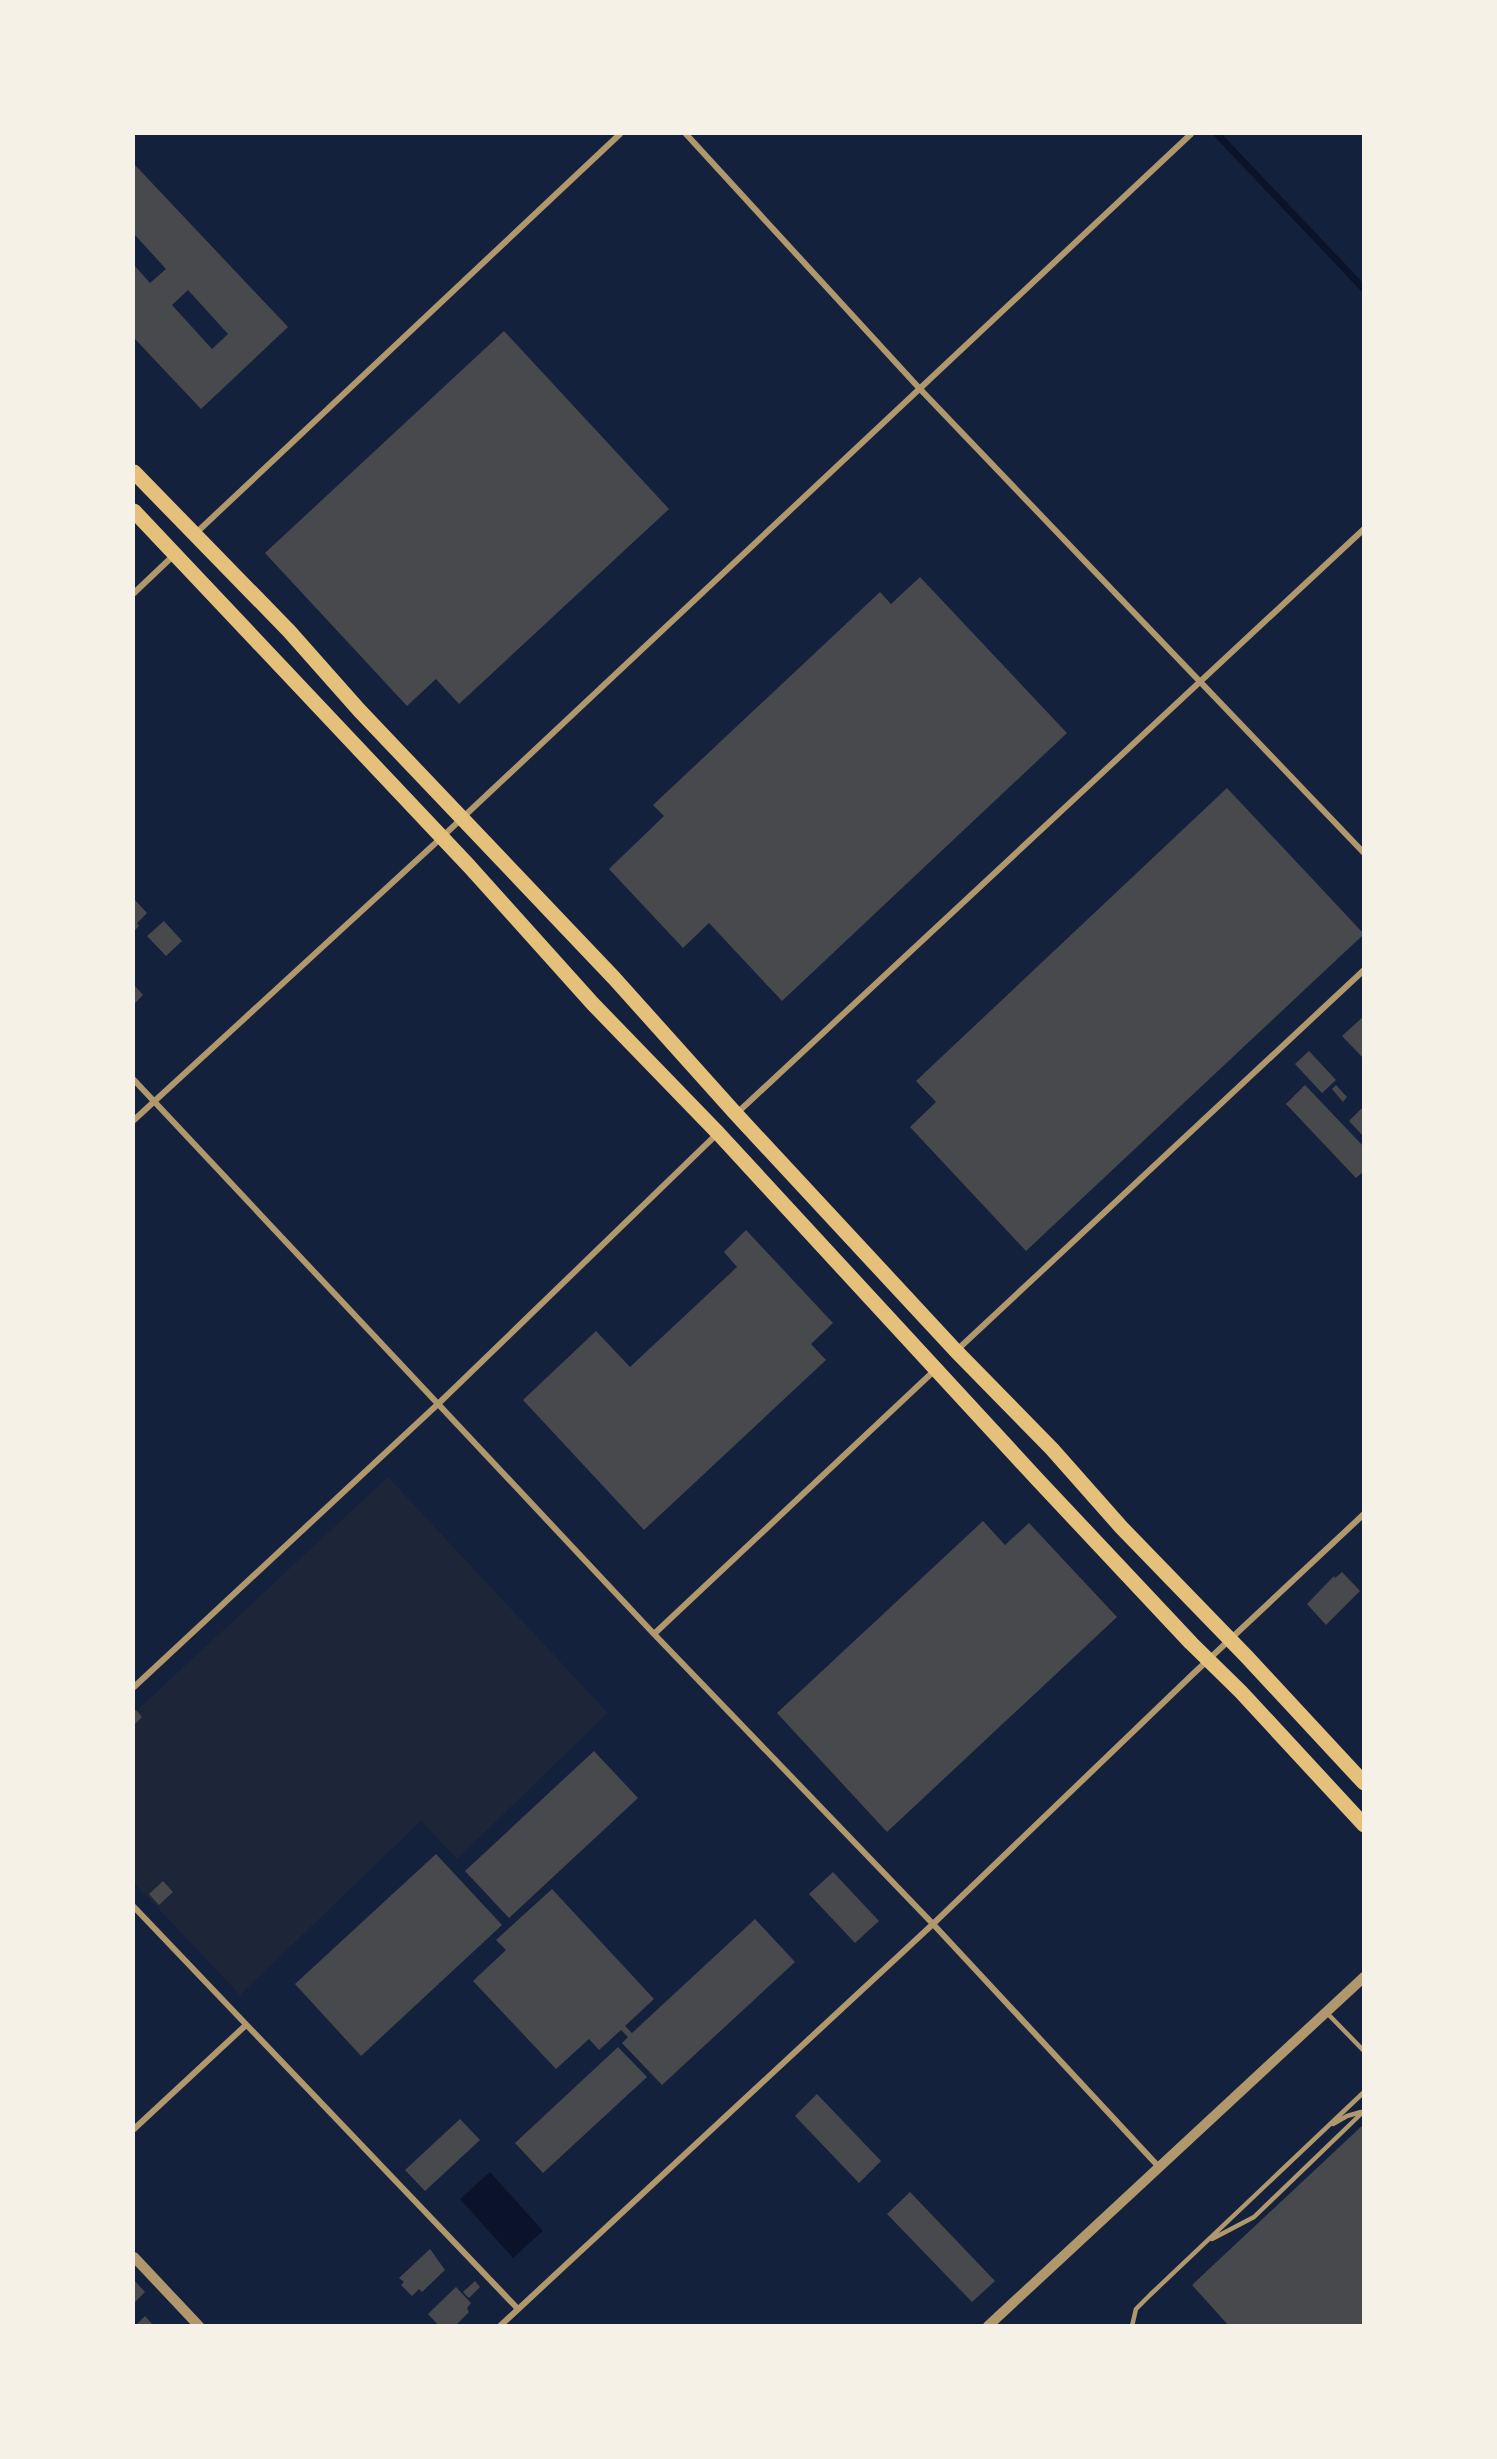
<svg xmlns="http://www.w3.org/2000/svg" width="1497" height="2459" font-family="Overpass,sans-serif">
  <rect width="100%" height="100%" fill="#14213d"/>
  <path fill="#1d2539" d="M388,1477L608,1713L457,1859L421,1821L240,1995L134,1883V1713Z"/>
  <path fill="#0b132b" d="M490,2172L543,2231L513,2258L460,2199Z"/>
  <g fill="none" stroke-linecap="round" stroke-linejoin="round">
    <path stroke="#0b132b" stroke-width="7" d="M1217,134L1364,289"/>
  </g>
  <path fill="#48494c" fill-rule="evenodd" d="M134,164L288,327L201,409L134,338V265L150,283L166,269L134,234ZM188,290L228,334L212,349L172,305Z
    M504,331L669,509L459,704L436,679L407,706L265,553Z
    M920,577L1067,733L782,1001L709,923L683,948L609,869L664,816L653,805L880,592L891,604Z
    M1227,788L1364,934L1026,1251L910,1127L936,1102L916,1081Z
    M134,899L147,913L137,923L139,926L134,931Z
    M164,921L182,941L166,956L147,936Z
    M134,985L143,995L134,1004Z
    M1364,1016V1059L1342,1036Z
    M1309,1051L1336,1080L1322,1093L1295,1064Z
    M1305,1085L1364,1147V1171L1356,1178L1286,1104Z
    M1336,1085L1347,1097L1343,1102L1332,1089Z
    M1362,1108L1364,1110V1137L1349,1121Z
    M746,1230L833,1323L811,1344L826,1360L644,1530L523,1400L596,1331L630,1367L737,1267L724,1252Z
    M983,1521L1005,1545L1029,1523L1117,1617L887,1832L777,1713Z
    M1342,1572L1360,1591L1326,1625L1307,1604L1334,1576L1335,1578Z
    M136,1710L142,1717L134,1725V1712Z
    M594,1751L638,1798L509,1918L465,1871Z
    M436,1854L502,1925L361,2056L295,1984Z
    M833,1872L879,1921L855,1943L809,1894Z
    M163,1881L173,1892L159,1905L149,1894Z
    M552,1889L654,1999L625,2026L632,2033L755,1919L795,1962L662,2085L622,2043L628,2037L621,2030L599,2050L589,2039L556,2069L473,1981L506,1950L496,1940Z
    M618,2047L647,2077L543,2173L515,2143Z
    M817,2094L881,2161L859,2183L795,2116Z
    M460,2119L480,2140L425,2191L405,2170Z
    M1364,2124V2326H1229L1192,2285Z
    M910,2192L995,2281L972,2302L887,2214Z
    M430,2249L445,2270L422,2292L419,2289L412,2296L401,2285L404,2282L399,2278Z
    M134,2280L145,2292L135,2302L134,2301Z
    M475,2281L480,2287L469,2298L463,2292Z
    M456,2287L471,2303L467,2308L469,2312L455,2326H439L428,2314Z
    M145,2316L154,2326H135Z"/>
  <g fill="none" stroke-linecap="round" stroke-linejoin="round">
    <path stroke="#b1986c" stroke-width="4.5" d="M1326,2012L1364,2051
      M1333,2124L1347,2116L1361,2112
      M1212,2239L1254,2217L1364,2111
      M1132,2326L1136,2309L1150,2295L1364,2092"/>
    <path stroke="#b1986c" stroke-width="6" d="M686,134L920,389L1364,853
      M196,533L620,134
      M134,593L174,555
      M134,1080L654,1634L933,1924L1158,2166
      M736,1114L1364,529
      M134,1120L441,838L1191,134
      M956,1351L1364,970
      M654,1634L935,1370
      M134,1687L438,1404L718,1133
      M134,1907L518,2309
      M134,2129L246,2025
      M500,2326L933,1924L1193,1674L1364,1514"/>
    <path stroke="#b1986c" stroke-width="10" d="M134,2257L199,2326
      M988,2326L1364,1977"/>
    <path stroke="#e5c07b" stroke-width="15" d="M134,472L289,631L359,710L614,978L736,1114L956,1351L1052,1449L1121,1527L1247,1657L1364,1783
      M134,511L469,866L593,1004L718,1133L1037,1479L1191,1643L1241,1692L1364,1825"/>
  </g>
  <rect width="1497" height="2459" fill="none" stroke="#f6f1e7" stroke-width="270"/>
</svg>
